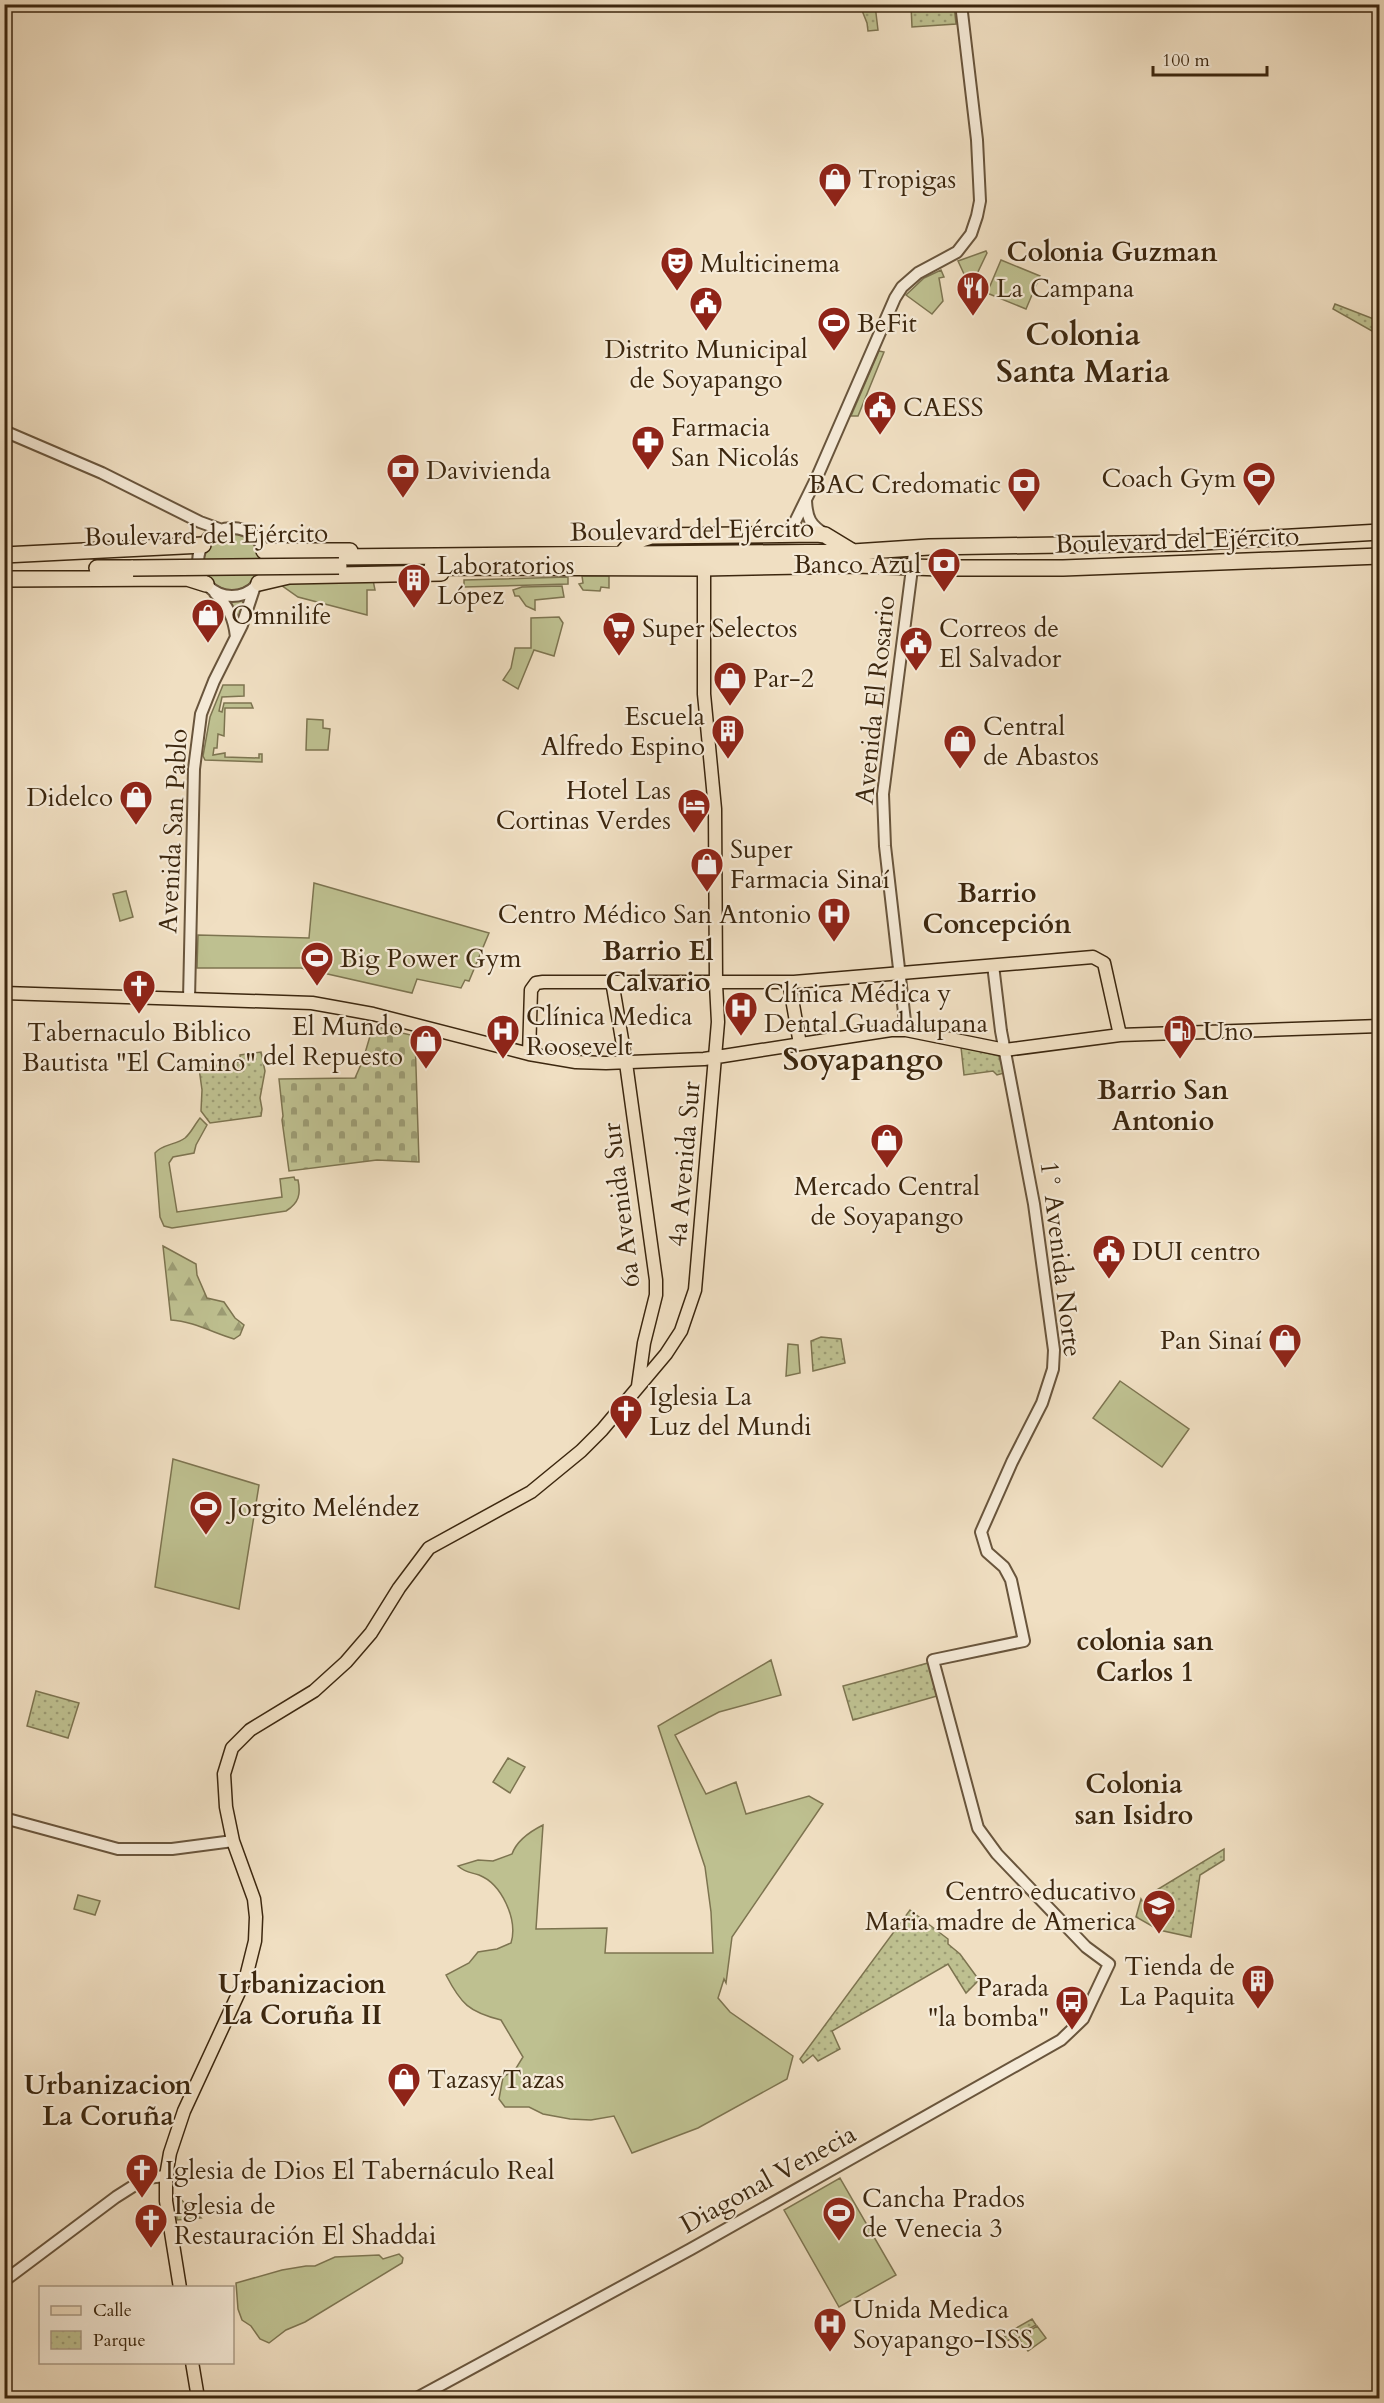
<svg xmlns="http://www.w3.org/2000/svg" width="1384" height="2403" font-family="Cardo,serif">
  <defs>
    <pattern id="forest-firs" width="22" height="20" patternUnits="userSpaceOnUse" patternTransform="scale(1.5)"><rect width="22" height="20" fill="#bec090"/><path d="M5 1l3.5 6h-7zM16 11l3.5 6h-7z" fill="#9c9c74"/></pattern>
    <pattern id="cemetery-stones" width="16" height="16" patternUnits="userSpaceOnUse" patternTransform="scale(1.5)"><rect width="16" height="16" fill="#bec090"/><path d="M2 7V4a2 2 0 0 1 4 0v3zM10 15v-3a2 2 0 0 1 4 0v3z" fill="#9c9c74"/></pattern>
    <pattern id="park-dots" width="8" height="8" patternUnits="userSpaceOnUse" patternTransform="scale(1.5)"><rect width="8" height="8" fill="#bec090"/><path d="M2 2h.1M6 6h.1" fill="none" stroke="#9c9c74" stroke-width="1.8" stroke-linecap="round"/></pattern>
  </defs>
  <rect width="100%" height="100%" fill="#f0dfc2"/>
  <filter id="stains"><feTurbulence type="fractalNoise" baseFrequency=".00333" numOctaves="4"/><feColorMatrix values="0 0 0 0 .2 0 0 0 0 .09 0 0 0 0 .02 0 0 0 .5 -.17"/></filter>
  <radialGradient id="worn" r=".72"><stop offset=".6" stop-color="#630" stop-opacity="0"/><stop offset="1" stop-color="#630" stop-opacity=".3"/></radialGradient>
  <path fill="#bec090" stroke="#7d7450" stroke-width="1.5" d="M986,251L987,253L975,278L964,274L958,261Z
    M1001,260L1040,276L1026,309L987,293Z
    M941,270L944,277L939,278L943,301L932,314L906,295L924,278Z
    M879,351L884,352L858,416H851Z
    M204 562a28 28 0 1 1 56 0a28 28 0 1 1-56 0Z
    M582,576H609V588L601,587L600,591L583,590L579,584L583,583Z
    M568,577V584L464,587V580Z
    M373,580L375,590H367V615L298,597L281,585L298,581Z
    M255,586L236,637L222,595C235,596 244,594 255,586Z
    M562,586L564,597L535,600V610L526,606L519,596H515L513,590L522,587Z
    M559,617L563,623L554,656L534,650L518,689L503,680L511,668L515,648H531V618Z
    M223,685H244V696L222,697L219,711L222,712L224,703H251L253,708H225L224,736L218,734L217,748H214L213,755L225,753V757L259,758V754H262V762L205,760L203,756L210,717Z
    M307,719L323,720V728L330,729L328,750H306Z
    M314,883L489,933L469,981L465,980L461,988L417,979L412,993L301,968H197L198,935L309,938Z
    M126,891L133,917L120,921L113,894Z
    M200,1118L207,1125L196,1145L194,1153L173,1157L169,1163L177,1212L282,1197L280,1179L294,1177L295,1180H298C301,1194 299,1203 286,1211L172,1228L164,1226L160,1217L155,1153C162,1144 176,1145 185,1138C191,1133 195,1124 200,1118Z
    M788,1344L798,1345L800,1373L786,1376Z
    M1120,1381L1189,1429L1162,1467L1093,1418Z
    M173,1459L259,1485L239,1609L155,1587Z
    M771,1660L781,1695L719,1712L675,1735L706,1794L736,1782L746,1814L809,1796L823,1804L732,1937L726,1983L724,1979L718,1998L730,2012L793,2056L787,2079L698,2128L632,2153L614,2116L591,2120L570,2119L543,2114L529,2107H505L499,2099L503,2077L515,2070L523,2057L501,2020C469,2012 461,2004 446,1975L469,1963L478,1952L497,1949L511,1943C518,1920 502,1884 479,1875C470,1872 466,1873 458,1866L478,1860L493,1861L512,1854C517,1840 531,1831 543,1825L536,1929L607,1928L605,1953H713L711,1912L705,1867L658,1726Z
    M508,1758L525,1767L510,1793L493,1782Z
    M78,1895L100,1901L95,1915L74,1909Z
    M840,2178L896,2275L839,2307L784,2210Z
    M399,2254L403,2258L402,2263L305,2322L286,2330L269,2343L260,2339L251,2326L242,2320L238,2309L236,2283L282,2270L306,2266H315L335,2257L379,2255L383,2259Z
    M1037,2326L1046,2338L1028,2351L1018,2338Z"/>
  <path fill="url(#forest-firs)" stroke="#7d7450" stroke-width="1.5" d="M163,1246L196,1264L197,1275L207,1298L224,1302L235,1318L244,1325L240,1335L234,1339C214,1333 192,1321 171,1320Z
    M176,2195L201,2218L177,2220Z"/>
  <path fill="url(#cemetery-stones)" stroke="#7d7450" stroke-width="1.5" d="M373,1026L415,1036L419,1162L377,1160L289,1171L282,1120L283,1116L279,1079L355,1078L363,1060Z"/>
  <path fill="url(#park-dots)" stroke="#7d7450" stroke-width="1.5" d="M864,5H875L878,30L868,31L867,23L861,8Z
    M911,5H954L956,24L912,27Z
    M1335,304L1379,321V335L1333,309Z
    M961,1047L999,1056L1004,1073L997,1075L993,1071L964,1075Z
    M261,1052L265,1071L260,1098L262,1109L261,1116L210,1123L201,1111L202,1090L199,1068L240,1062V1055Z
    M821,1337L841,1339L845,1363L813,1371L811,1341Z
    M928,1663L937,1696L853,1720L843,1686Z
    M36,1691L79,1703L68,1738L27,1726Z
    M1224,1849V1860L1200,1875L1191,1937L1159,1930L1136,1917L1141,1899L1148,1911L1162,1902L1155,1891Z
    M910,1910L948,1939V1944L960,1954L979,1980L966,1993L948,1964L832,2031L840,2049L818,2061L813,2055L803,2063L800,2059Z
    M1032,2319L1036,2325L1007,2341L1004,2335Z"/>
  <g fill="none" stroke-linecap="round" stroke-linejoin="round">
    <g stroke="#69553c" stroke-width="14">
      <path id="minor" d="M4,431L102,473L200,522L222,530
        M806,501C807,518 810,525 825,534
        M198 562a34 34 0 1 1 68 0a34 34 0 1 1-68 0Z
        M785,533L792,528L817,477L895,298L902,287L918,273L957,252L971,234L977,216L980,201L977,140L961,4
        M215,593C228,606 234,618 236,637
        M189,999L194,769L201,714L214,681L242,625L255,586
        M906,1030L885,846L883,794L914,553
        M4,1818L118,1849H172L233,1841
        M4,2281L116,2197L146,2178L166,2176
        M417,2398L691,2249L1061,2040L1083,2019L1109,1964L1086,1947L997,1854L978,1828L933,1660L1024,1641L1011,1580L1004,1567L987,1552L981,1532L1012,1462L1042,1403L1053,1369L1054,1350L1034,1204L1001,1031L993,965"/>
    </g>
    <g stroke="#3c270f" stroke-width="15">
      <path id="major" d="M612,981L626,1063L656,1280V1295L644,1343L638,1386
        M789,982L800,1044
        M4,993L312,1003L373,1014L529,1054L576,1062L606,1063L704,1059L891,1030H906L1005,1050L1120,1035L1380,1026
        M529,1054L531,990L536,983L543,982H794L1093,957L1104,963L1120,1035
        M180,2288L166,2201V2176L170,2153L184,2111L246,1977L255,1941L256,1917L254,1899L233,1841L226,1807L224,1774L232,1748L250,1730L314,1691L346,1662L371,1633L399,1588L429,1548L531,1492L581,1451L602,1430L666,1354L681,1331L695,1290L718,1022L716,984L715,809L704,694V568
        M192,2362L198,2398"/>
    </g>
    <g stroke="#3c270f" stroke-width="18">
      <path id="highway" d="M264,551H350
        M4,555L203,545
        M621,555L632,542L651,536L817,534L825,535L853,552
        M338,557L853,552L929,547L1185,543L1380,532
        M432,567L704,568L857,565L941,568H1063L1380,556
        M97,568H133
        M4,579L187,578L206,584
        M259,583L289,576L441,573"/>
    </g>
    <use href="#minor" stroke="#f5ead7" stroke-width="10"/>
    <use href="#major" stroke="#f0dfc2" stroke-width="12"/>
    <use href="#highway" stroke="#f0dfc2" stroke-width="15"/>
    <g stroke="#3c270f" stroke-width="18" stroke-linecap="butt">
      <path id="highway-bridge" d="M133,568L339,566"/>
    </g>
    <use href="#highway-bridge" stroke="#f0dfc2" stroke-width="15"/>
  </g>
  <defs>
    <g id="shop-pin" transform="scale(1.725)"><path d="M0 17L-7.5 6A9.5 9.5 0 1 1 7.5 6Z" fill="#8f2418" stroke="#f5ead7"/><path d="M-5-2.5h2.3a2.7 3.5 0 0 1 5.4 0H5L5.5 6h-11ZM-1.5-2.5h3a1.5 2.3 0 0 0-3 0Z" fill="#fff"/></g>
    <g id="theatre-pin" transform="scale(1.725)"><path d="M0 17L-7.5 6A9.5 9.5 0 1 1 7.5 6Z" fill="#8f2418" stroke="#f5ead7"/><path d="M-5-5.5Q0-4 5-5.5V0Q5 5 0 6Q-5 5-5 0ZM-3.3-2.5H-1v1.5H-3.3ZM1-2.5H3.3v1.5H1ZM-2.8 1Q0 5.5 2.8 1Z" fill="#fff"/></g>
    <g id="restaurant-pin" transform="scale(1.725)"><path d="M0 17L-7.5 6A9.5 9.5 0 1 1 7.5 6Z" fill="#8f2418" stroke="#f5ead7"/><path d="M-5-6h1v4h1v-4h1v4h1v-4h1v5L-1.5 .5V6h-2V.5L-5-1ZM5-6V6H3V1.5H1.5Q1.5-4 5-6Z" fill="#fff"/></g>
    <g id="civic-pin" transform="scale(1.725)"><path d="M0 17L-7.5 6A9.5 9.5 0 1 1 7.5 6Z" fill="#8f2418" stroke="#f5ead7"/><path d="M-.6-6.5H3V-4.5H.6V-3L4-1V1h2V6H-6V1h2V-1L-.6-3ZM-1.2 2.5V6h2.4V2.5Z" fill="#fff"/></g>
    <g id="stadium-pin" transform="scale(1.725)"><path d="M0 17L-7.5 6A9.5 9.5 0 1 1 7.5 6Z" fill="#8f2418" stroke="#f5ead7"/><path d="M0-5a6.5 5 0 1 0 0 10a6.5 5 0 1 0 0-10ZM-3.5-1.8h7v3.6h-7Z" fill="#fff"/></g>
    <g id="pharmacy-pin" transform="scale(1.725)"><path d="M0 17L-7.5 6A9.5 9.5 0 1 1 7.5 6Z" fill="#8f2418" stroke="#f5ead7"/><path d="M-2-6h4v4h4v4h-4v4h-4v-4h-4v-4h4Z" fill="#fff"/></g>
    <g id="bank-pin" transform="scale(1.725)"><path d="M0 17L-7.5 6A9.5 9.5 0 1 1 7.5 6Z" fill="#8f2418" stroke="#f5ead7"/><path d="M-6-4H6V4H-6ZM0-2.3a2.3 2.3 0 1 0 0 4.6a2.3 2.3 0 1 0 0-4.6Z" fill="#fff"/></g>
    <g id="building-pin" transform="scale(1.725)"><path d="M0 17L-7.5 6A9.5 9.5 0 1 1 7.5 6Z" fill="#8f2418" stroke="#f5ead7"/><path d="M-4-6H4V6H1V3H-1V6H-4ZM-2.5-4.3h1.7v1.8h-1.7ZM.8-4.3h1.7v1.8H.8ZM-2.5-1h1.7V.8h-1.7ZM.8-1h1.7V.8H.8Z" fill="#fff"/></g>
    <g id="supermarket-pin" transform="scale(1.725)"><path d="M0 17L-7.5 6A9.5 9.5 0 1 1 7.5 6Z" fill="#8f2418" stroke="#f5ead7"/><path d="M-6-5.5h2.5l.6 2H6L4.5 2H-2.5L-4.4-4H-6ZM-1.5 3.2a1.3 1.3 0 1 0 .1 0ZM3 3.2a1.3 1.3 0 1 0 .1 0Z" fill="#fff"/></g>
    <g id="hotel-pin" transform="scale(1.725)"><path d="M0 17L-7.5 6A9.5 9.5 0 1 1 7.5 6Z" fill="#8f2418" stroke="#f5ead7"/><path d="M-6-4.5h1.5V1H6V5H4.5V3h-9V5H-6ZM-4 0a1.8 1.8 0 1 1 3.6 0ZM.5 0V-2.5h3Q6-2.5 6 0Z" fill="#fff"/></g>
    <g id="hospital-pin" transform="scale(1.725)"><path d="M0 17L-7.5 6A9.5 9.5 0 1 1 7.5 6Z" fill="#8f2418" stroke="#f5ead7"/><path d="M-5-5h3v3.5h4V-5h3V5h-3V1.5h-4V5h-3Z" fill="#fff"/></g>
    <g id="church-pin" transform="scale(1.725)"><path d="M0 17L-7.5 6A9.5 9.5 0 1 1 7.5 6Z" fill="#8f2418" stroke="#f5ead7"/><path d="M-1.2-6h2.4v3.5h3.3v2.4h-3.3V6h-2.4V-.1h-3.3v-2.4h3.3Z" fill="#fff"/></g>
    <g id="fuel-pin" transform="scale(1.725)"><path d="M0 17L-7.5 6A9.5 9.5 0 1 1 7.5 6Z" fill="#8f2418" stroke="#f5ead7"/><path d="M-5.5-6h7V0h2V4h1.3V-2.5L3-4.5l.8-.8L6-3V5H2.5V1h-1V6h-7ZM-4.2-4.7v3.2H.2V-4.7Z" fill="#fff"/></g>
    <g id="school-pin" transform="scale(1.725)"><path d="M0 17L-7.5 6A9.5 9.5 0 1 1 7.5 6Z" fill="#8f2418" stroke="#f5ead7"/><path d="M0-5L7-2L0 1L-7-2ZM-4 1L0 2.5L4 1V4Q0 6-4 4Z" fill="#fff"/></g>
    <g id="bus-pin" transform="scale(1.725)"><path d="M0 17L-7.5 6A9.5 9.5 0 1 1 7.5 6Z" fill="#8f2418" stroke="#f5ead7"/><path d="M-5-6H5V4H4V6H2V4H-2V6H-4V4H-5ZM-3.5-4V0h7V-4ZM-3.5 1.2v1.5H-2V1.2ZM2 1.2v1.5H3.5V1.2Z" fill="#fff"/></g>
  </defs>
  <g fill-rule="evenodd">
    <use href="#shop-pin" x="835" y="179"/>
    <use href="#theatre-pin" x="677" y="263"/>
    <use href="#restaurant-pin" x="973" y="288"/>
    <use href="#civic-pin" x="706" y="303"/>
    <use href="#stadium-pin" x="834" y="323"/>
    <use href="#civic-pin" x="880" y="407"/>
    <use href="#pharmacy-pin" x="648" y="442"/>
    <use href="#bank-pin" x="403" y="470"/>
    <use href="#stadium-pin" x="1259" y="478"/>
    <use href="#bank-pin" x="1024" y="484"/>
    <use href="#bank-pin" x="944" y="564"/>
    <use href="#building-pin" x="414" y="580"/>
    <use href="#shop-pin" x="208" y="615"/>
    <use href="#supermarket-pin" x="619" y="628"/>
    <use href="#civic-pin" x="916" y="643"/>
    <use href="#shop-pin" x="730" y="678"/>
    <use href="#building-pin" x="728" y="731"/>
    <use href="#shop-pin" x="960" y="741"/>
    <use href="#shop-pin" x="136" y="797"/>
    <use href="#hotel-pin" x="694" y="805"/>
    <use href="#shop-pin" x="707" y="864"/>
    <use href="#hospital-pin" x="834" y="914"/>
    <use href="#stadium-pin" x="317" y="958"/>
    <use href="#church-pin" x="139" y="986"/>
    <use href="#hospital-pin" x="741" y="1008"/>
    <use href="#hospital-pin" x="503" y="1031"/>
    <use href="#fuel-pin" x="1180" y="1031"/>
    <use href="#shop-pin" x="426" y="1041"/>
    <use href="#shop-pin" x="887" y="1140"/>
    <use href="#civic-pin" x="1109" y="1251"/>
    <use href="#shop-pin" x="1285" y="1340"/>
    <use href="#church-pin" x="626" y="1411"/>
    <use href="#stadium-pin" x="206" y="1507"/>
    <use href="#school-pin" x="1159" y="1906"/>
    <use href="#building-pin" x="1258" y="1981"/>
    <use href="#bus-pin" x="1072" y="2002"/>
    <use href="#shop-pin" x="404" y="2079"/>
    <use href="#church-pin" x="142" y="2170"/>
    <use href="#stadium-pin" x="839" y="2213"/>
    <use href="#church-pin" x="151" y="2220"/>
    <use href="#hospital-pin" x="830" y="2324"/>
  </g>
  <g text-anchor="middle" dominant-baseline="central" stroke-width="4.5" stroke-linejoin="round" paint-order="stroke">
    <g font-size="26" fill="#3c270f" stroke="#f5ead7" text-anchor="start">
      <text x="858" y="179">Tropigas</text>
      <text x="700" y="263">Multicinema</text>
      <text x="996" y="288">La Campana</text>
      <text x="857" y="323">BeFit</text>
      <text x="706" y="349" text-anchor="middle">Distrito Municipal<tspan x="706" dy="30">de Soyapango</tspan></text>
      <text x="903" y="407">CAESS</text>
      <text x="671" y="427">Farmacia<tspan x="671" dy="30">San Nicolás</tspan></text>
      <text x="426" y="470">Davivienda</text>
      <text x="1236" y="478" text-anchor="end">Coach Gym</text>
      <text x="1001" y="484" text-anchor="end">BAC Credomatic</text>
      <text x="921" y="564" text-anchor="end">Banco Azul</text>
      <text x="437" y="565">Laboratorios<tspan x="437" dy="30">López</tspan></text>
      <text x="231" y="615">Omnilife</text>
      <text x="642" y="628">Super Selectos</text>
      <text x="939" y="628">Correos de<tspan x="939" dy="30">El Salvador</tspan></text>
      <text x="753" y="678">Par-2</text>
      <text x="705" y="716" text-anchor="end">Escuela<tspan x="705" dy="30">Alfredo Espino</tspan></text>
      <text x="983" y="726">Central<tspan x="983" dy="30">de Abastos</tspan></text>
      <text x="671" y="790" text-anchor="end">Hotel Las<tspan x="671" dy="30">Cortinas Verdes</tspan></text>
      <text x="113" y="797" text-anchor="end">Didelco</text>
      <text x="730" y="849">Super<tspan x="730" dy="30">Farmacia Sinaí</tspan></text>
      <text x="811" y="914" text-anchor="end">Centro Médico San Antonio</text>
      <text x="340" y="958">Big Power Gym</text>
      <text x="764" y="993">Clínica Médica y<tspan x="764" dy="30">Dental Guadalupana</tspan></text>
      <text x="526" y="1016">Clínica Medica<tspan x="526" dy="30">Roosevelt</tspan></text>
      <text x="403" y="1026" text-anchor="end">El Mundo<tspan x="403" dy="30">del Repuesto</tspan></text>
      <text x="1203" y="1031">Uno</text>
      <text x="139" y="1032" text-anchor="middle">Tabernaculo Biblico<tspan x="139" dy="30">Bautista "El Camino"</tspan></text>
      <text x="887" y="1186" text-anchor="middle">Mercado Central<tspan x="887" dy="30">de Soyapango</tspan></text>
      <text x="1132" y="1251">DUI centro</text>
      <text x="1262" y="1340" text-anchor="end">Pan Sinaí</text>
      <text x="649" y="1396">Iglesia La<tspan x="649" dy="30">Luz del Mundi</tspan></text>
      <text x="229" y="1507">Jorgito Meléndez</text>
      <text x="1136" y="1891" text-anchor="end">Centro educativo<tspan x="1136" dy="30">Maria madre de America</tspan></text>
      <text x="1235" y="1966" text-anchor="end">Tienda de<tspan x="1235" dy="30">La Paquita</tspan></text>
      <text x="1049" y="1987" text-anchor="end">Parada<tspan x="1049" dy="30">"la bomba"</tspan></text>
      <text x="427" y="2079">TazasyTazas</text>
      <text x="165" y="2170">Iglesia de Dios El Tabernáculo Real</text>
      <text x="862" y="2198">Cancha Prados<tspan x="862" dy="30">de Venecia 3</tspan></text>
      <text x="174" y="2205">Iglesia de<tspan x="174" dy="30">Restauración El Shaddai</tspan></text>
      <text x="853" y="2309">Unida Medica<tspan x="853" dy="30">Soyapango-ISSS</tspan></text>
    </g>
    <g font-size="26" fill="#3c270f" stroke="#f5ead7">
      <text transform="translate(692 530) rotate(-1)">Boulevard del Ejército</text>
      <text transform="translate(206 535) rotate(-1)">Boulevard del Ejército</text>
      <text transform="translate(1177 540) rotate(-2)">Boulevard del Ejército</text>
      <text transform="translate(875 700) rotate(-84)">Avenida El Rosario</text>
      <text transform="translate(173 831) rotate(-87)">Avenida San Pablo</text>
      <text transform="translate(684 1164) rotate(-85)">4a Avenida Sur</text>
      <text transform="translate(621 1205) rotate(-97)">6a Avenida Sur</text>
      <text transform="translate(1061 1259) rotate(83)">1° Avenida Norte</text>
      <text transform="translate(768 2179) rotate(-29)">Diagonal Venecia</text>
    </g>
    <g font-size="27" font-weight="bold" fill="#3c270f" stroke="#f5ead7">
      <text x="1112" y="252">Colonia Guzman</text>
      <text x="997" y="893">Barrio<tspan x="997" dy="31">Concepción</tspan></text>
      <text x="658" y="951">Barrio El<tspan x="658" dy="31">Calvario</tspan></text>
      <text x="1163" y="1090">Barrio San<tspan x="1163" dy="31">Antonio</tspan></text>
      <text x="1145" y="1641">colonia san<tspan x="1145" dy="31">Carlos 1</tspan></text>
      <text x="1134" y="1784">Colonia<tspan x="1134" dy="31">san Isidro</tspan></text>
      <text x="302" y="1984">Urbanizacion<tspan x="302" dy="31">La Coruña II</tspan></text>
      <text x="108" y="2085">Urbanizacion<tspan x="108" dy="31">La Coruña</tspan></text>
    </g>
    <g font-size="32" font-weight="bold" fill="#3c270f" stroke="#f5ead7">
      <text x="1083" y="335">Colonia<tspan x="1083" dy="37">Santa Maria</tspan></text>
      <text x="863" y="1060">Soyapango</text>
    </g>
  </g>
  <rect width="1384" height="2403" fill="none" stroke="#f0dfc2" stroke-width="24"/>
  <rect x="6" y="6" width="1372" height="2391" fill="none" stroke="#3c270f" stroke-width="3"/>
  <rect x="12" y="12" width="1360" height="2379" fill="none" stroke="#3c270f" stroke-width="1.5"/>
  <rect x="39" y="2286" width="195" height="78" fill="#f5ead7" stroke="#ab9c87" stroke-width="1.5"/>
  <rect x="51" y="2306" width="30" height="9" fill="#f0dfc2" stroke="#ab9c87" stroke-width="1.5"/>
  <text x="93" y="2316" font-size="18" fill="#3c270f">Calle</text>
  <rect x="51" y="2331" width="30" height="18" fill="url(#park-dots)" stroke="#ab9c87" stroke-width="1.5"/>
  <text x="93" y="2346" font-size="18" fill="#3c270f">Parque</text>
  <path d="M1153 66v9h114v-9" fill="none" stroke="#3c270f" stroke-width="3"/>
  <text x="1162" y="66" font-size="18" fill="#3c270f" stroke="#f5ead7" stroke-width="4.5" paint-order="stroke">100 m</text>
  <rect width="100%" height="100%" filter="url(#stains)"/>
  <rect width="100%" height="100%" fill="url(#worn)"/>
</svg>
